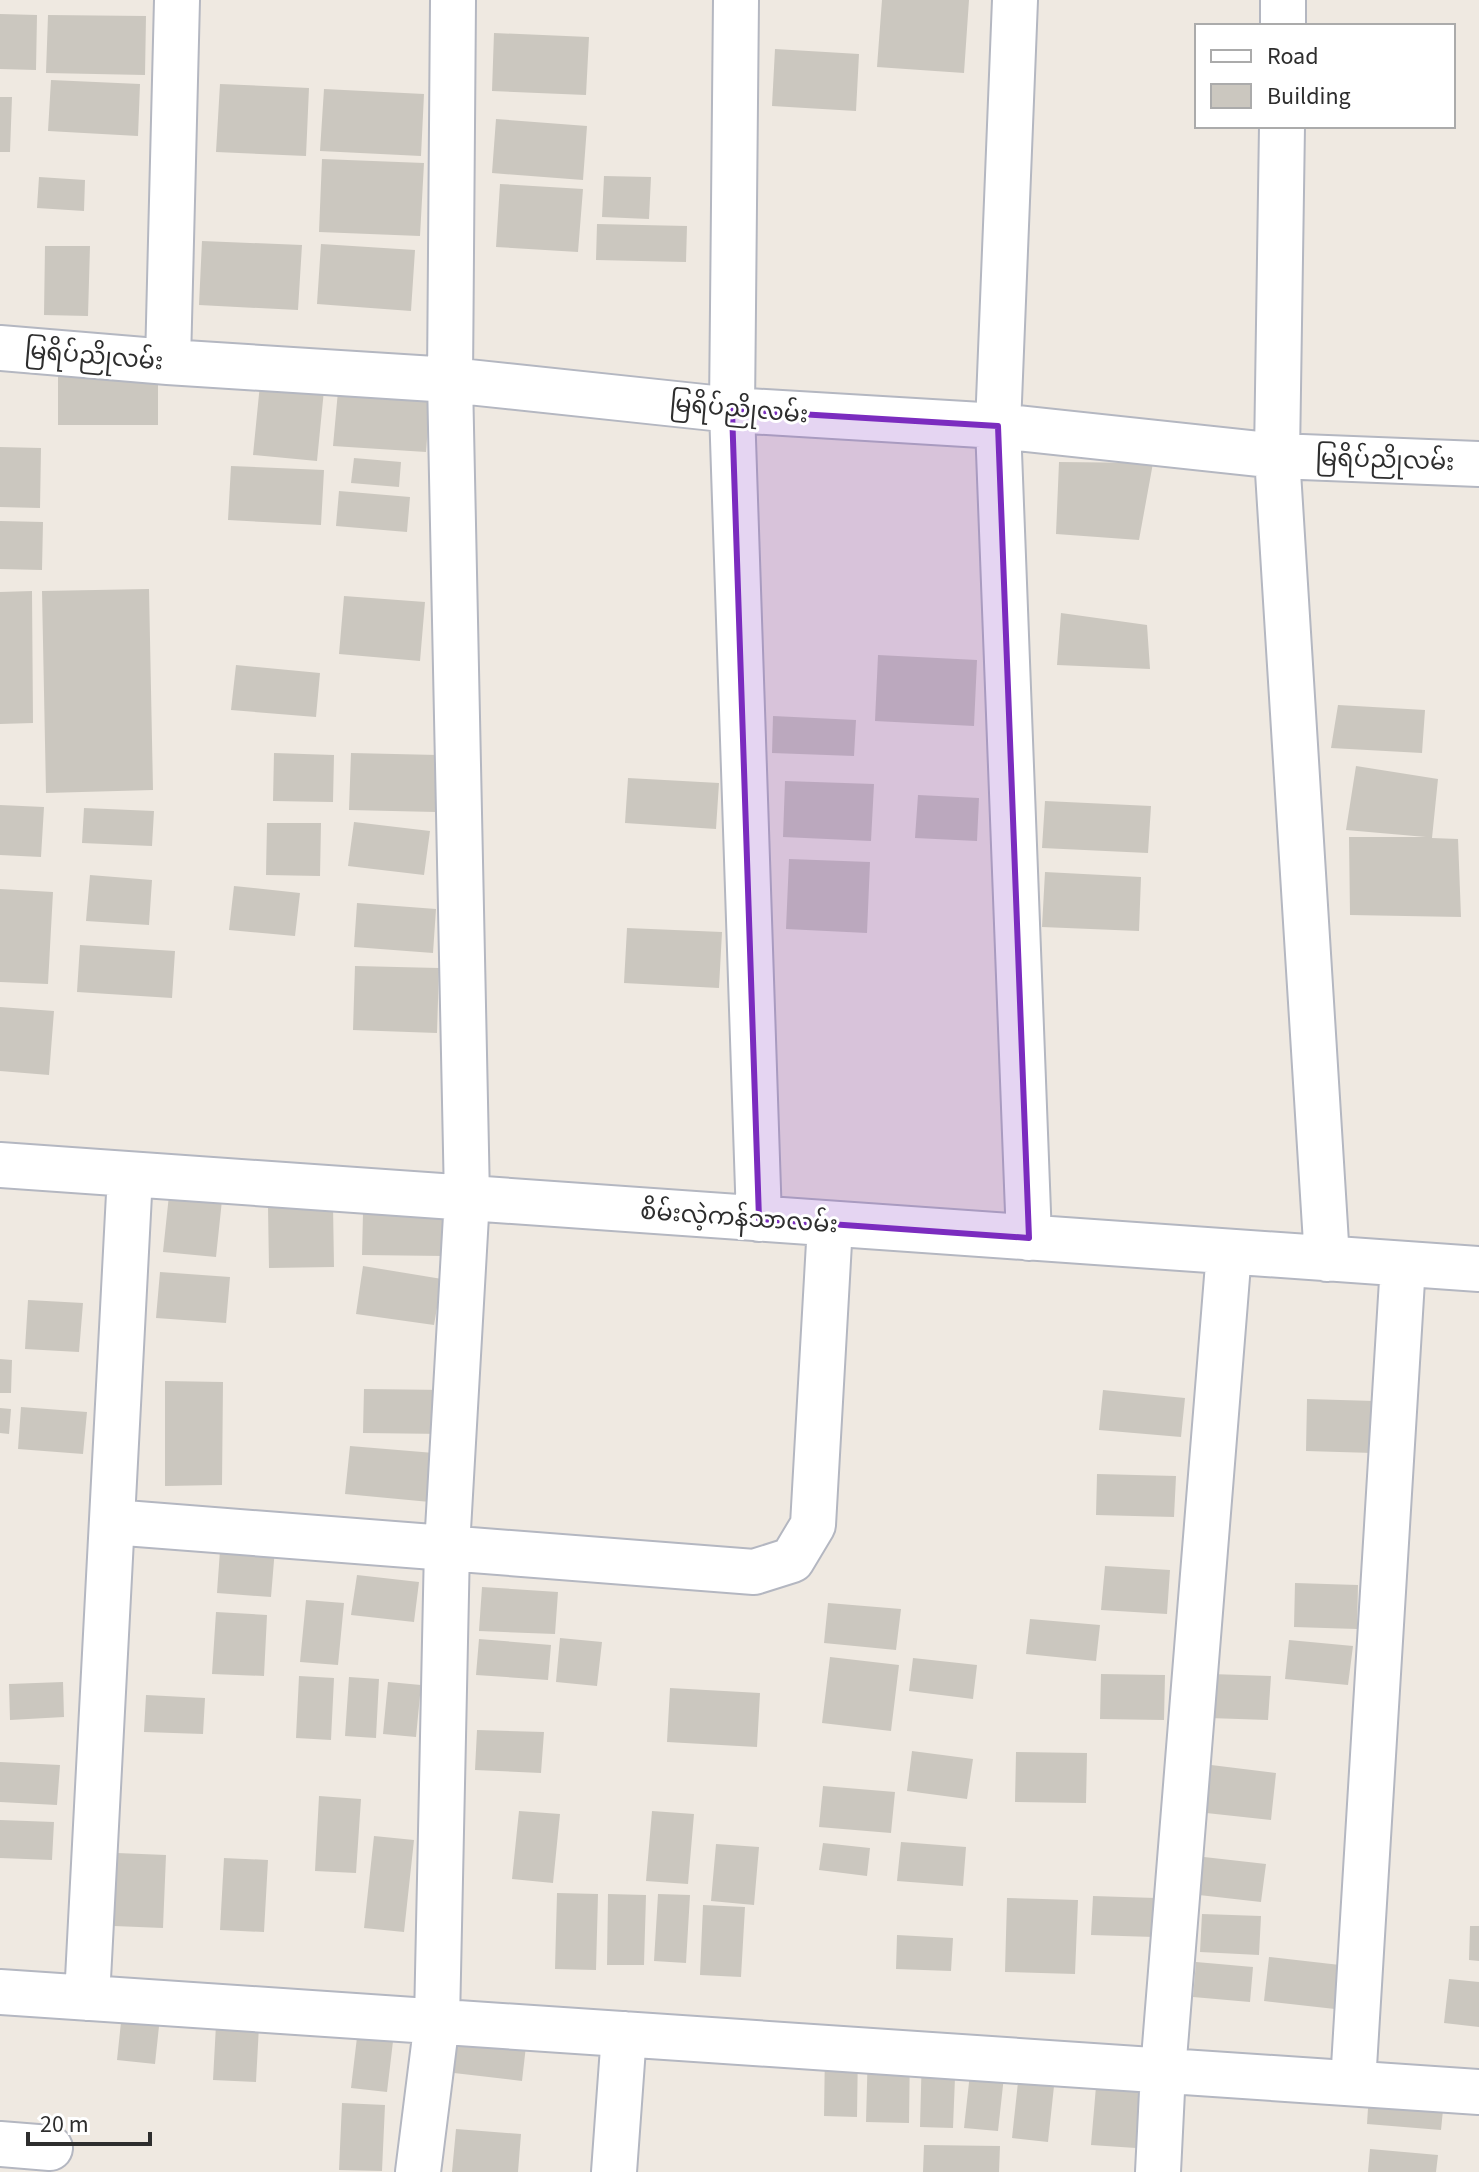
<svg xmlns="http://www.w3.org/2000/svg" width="1479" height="2172" font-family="'Source Sans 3','Noto Sans Myanmar',sans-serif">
  <rect width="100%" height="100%" fill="#efe9e1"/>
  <path fill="#cbc7bf" d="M882,0H969L964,73L877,67Z
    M0,14L37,15L36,70L0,69Z
    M48,15L146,16L145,75L46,73Z
    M494,33L589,37L586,95L492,91Z
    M775,49L859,54L856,111L772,106Z
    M51,80L140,84L138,136L48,131Z
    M220,84L309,88L306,156L216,152Z
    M324,89L424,94L421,156L320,151Z
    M0,97H12L10,152H0Z
    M496,119L587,126L583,180L492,173Z
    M322,159L424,163L420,236L319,232Z
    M604,176L651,177L649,219L602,217Z
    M39,177L85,180L84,211L37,208Z
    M500,184L583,189L578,252L496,247Z
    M597,224L687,226L686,262L596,260Z
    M202,241L302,245L298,310L199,305Z
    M321,244L415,250L411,311L317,304Z
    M45,246H90L88,316L44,315Z
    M58,375H158V425H58Z
    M339,380L431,387L426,452L333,446Z
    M260,384L324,390L317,461L253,455Z
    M0,447L41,448L40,508L0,507Z
    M354,458L401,462L399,487L351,483Z
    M1059,462L1153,463L1139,540L1056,534Z
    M231,466L324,470L321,525L228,520Z
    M339,491L410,497L407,532L336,526Z
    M0,521L43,522L42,570L0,569Z
    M149,589L153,790L46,793L42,591Z
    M32,591L33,723L0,724V592Z
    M344,596L425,602L420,661L339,654Z
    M1061,613L1147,625L1150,669L1057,665Z
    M878,655L977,660L974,726L875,721Z
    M236,665L320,673L316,717L231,710Z
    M1338,705L1425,710L1422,753L1331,748Z
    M773,716L856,720L854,756L772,753Z
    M274,753L334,755L333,802L273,801Z
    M351,753L438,755L436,812L349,810Z
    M1356,766L1438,779L1432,838L1458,839L1461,917L1350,915L1349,837H1426L1346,830Z
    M628,778L719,783L716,829L625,823Z
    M785,781L874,784L871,841L783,837Z
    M918,795L979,798L977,841L915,838Z
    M1045,801L1151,806L1148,853L1042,848Z
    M0,805L44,807L41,857L0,855Z
    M84,808L154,811L152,846L82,843Z
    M354,822L430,831L424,875L348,866Z
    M267,823H321L320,876L266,875Z
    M789,859L870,862L867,933L786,929Z
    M1045,872L1141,877L1139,931L1042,927Z
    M90,875L152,880L149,925L86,921Z
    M234,886L300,893L295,936L229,930Z
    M0,889L53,892L48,984L0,982Z
    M357,903L436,909L433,953L354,947Z
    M627,928L722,932L719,988L624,983Z
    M80,945L175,951L172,998L77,992Z
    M355,966L439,968L437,1033L353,1030Z
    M0,1007L54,1011L49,1075L0,1071Z
    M171,1176L224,1181L216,1257L163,1252Z
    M333,1205L334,1267L269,1268L268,1207Z
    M363,1213L446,1214L445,1256L362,1255Z
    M363,1266L442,1279L434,1325L356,1314Z
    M160,1272L230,1277L226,1323L156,1318Z
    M28,1300L83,1303L79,1352L25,1349Z
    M0,1359L12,1360L11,1393H0Z
    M165,1381L223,1382L222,1485L165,1486Z
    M364,1389L447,1390L446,1434L363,1433Z
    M1103,1390L1185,1398L1181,1437L1099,1430Z
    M1307,1399L1374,1401L1373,1453L1306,1451Z
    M21,1407L87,1412L83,1454L18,1449Z
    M0,1408L11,1409L9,1434L0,1433Z
    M350,1446L434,1453L430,1502L345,1494Z
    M1097,1474L1176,1476L1174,1517L1096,1515Z
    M223,1508L278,1512L271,1597L217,1593Z
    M1105,1566L1170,1570L1167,1614L1101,1610Z
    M357,1575L419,1582L414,1622L351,1615Z
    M1295,1583L1358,1585L1357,1629L1294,1627Z
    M482,1587L558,1592L555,1634L479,1631Z
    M306,1600L344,1603L338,1665L300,1662Z
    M828,1603L901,1609L896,1650L824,1643Z
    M216,1612L267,1615L264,1676L212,1674Z
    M1030,1619L1100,1625L1096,1661L1026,1654Z
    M560,1638L602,1642L597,1686L556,1682Z
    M479,1639L551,1645L548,1680L476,1675Z
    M1289,1640L1353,1646L1348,1685L1285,1679Z
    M830,1657L899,1665L891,1731L822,1723Z
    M913,1658L977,1665L973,1699L909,1691Z
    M1101,1674L1165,1675L1164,1720L1100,1719Z
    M1211,1674L1271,1676L1268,1720L1209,1718Z
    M299,1676L334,1678L331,1740L296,1738Z
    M349,1677L379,1679L376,1738L345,1736Z
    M63,1682L64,1717L10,1720L9,1684Z
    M388,1682L421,1685L416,1737L383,1734Z
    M670,1688L760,1693L757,1747L667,1742Z
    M146,1695L205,1698L203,1734L144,1732Z
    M477,1730L544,1732L541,1773L475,1770Z
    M912,1751L973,1759L967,1799L907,1791Z
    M1016,1752L1087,1753L1086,1803L1015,1802Z
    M0,1762L60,1765L57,1805L0,1802Z
    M1203,1764L1276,1773L1271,1820L1197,1812Z
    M823,1786L895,1792L891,1833L819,1827Z
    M319,1796L361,1799L356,1873L315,1871Z
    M519,1811L560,1814L553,1883L512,1879Z
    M652,1811L694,1814L688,1884L646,1881Z
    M0,1820L54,1822L52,1860L0,1858Z
    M374,1836L414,1840L404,1932L364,1928Z
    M901,1842L966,1847L963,1886L897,1881Z
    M823,1843L870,1848L867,1876L819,1870Z
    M716,1844L759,1847L754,1905L711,1901Z
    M117,1853L166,1855L163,1928L114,1926Z
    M1204,1857L1266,1864L1261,1902L1199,1895Z
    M224,1858L268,1860L264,1932L220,1930Z
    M557,1893L598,1894L596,1970L555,1969Z
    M608,1894L646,1895L644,1965H607Z
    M658,1894L690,1895L686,1963L654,1961Z
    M1093,1896L1156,1898L1154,1937L1091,1935Z
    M1007,1898L1078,1900L1075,1974L1005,1972Z
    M703,1905L745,1907L741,1977L700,1975Z
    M1202,1914L1261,1916L1259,1955L1200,1952Z
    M1470,1926H1479V1961L1469,1960Z
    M897,1935L953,1938L951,1971L896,1969Z
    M1269,1957L1340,1965L1335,2009L1264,2001Z
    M1196,1962L1253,1967L1250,2002L1193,1997Z
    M1449,1979L1479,1982V2027L1444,2023Z
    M124,1994L162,1998L155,2064L117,2060Z
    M217,2006L260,2007L256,2082L213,2080Z
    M360,2012L396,2016L387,2092L351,2088Z
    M459,2029L527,2037L522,2081L454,2073Z
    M858,2047L857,2117L824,2116L825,2048Z
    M868,2047H910L909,2123L866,2122Z
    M922,2051L956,2052L953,2128L920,2127Z
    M1021,2054L1057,2058L1048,2142L1012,2138Z
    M972,2055L1006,2058L998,2131L964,2128Z
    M1098,2063L1144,2066L1136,2148L1091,2145Z
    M1369,2093L1444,2100L1441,2130L1367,2124Z
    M342,2103L385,2105L382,2171L339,2170Z
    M456,2129L521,2134L518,2172H452Z
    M924,2145L1000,2146L999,2172H923Z
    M1370,2149L1438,2155L1436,2172H1368Z"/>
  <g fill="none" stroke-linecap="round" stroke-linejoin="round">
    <g stroke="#b4b7c1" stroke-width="48">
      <path id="minor" d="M736,0L732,410L759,1219
        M1015,0L998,426L1029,1238
        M1283,26V0
        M1282,126L1277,456L1327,1259
        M0,348L168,362L450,380L732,410L998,426L1277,456L1479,464
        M168,362L177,0
        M0,1165L1479,1269
        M112,1522L754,1572L792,1560L813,1525L830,1225
        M0,1992L1479,2092
        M87,1998L130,1175
        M1353,2083L1403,1264
        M0,2144L50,2148
        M418,2172L437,2021L447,1547L467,1198L450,380L453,0
        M614,2172L624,2034
        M1158,2172L1163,2071L1229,1252"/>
    </g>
    <use href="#minor" stroke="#fff" stroke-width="44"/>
  </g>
  <path fill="#7b2cbf" fill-opacity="0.2" stroke="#7b2cbf" stroke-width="6" stroke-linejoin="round" d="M732,410L998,426L1029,1238L759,1219Z"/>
  <g text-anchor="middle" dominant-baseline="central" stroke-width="6" stroke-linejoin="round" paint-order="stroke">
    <g font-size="24" fill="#2e2e2e" stroke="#fff">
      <text transform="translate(94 356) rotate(5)">မြရိပ်ညိုလမ်း</text>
      <text transform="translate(739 409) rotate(5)">မြရိပ်ညိုလမ်း</text>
      <text transform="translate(1385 460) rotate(2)">မြရိပ်ညိုလမ်း</text>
      <text transform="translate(739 1218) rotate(4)">စိမ်းလဲ့ကန်သာလမ်း</text>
    </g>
  </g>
  <rect x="1195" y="24" width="260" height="104" fill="#ffffff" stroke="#ababab" stroke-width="2"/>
  <rect x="1211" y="50" width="40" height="12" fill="#ffffff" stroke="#ababab" stroke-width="2"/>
  <text x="1267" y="64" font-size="24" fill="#2e2e2e">Road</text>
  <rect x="1211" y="84" width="40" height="24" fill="#cbc7bf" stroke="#ababab" stroke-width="2"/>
  <text x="1267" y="104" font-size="24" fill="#2e2e2e">Building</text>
  <path d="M28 2132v12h122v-12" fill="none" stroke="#2e2e2e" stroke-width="4"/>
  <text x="40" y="2132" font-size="24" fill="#2e2e2e" stroke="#ffffff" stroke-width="6" paint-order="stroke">20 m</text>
</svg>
